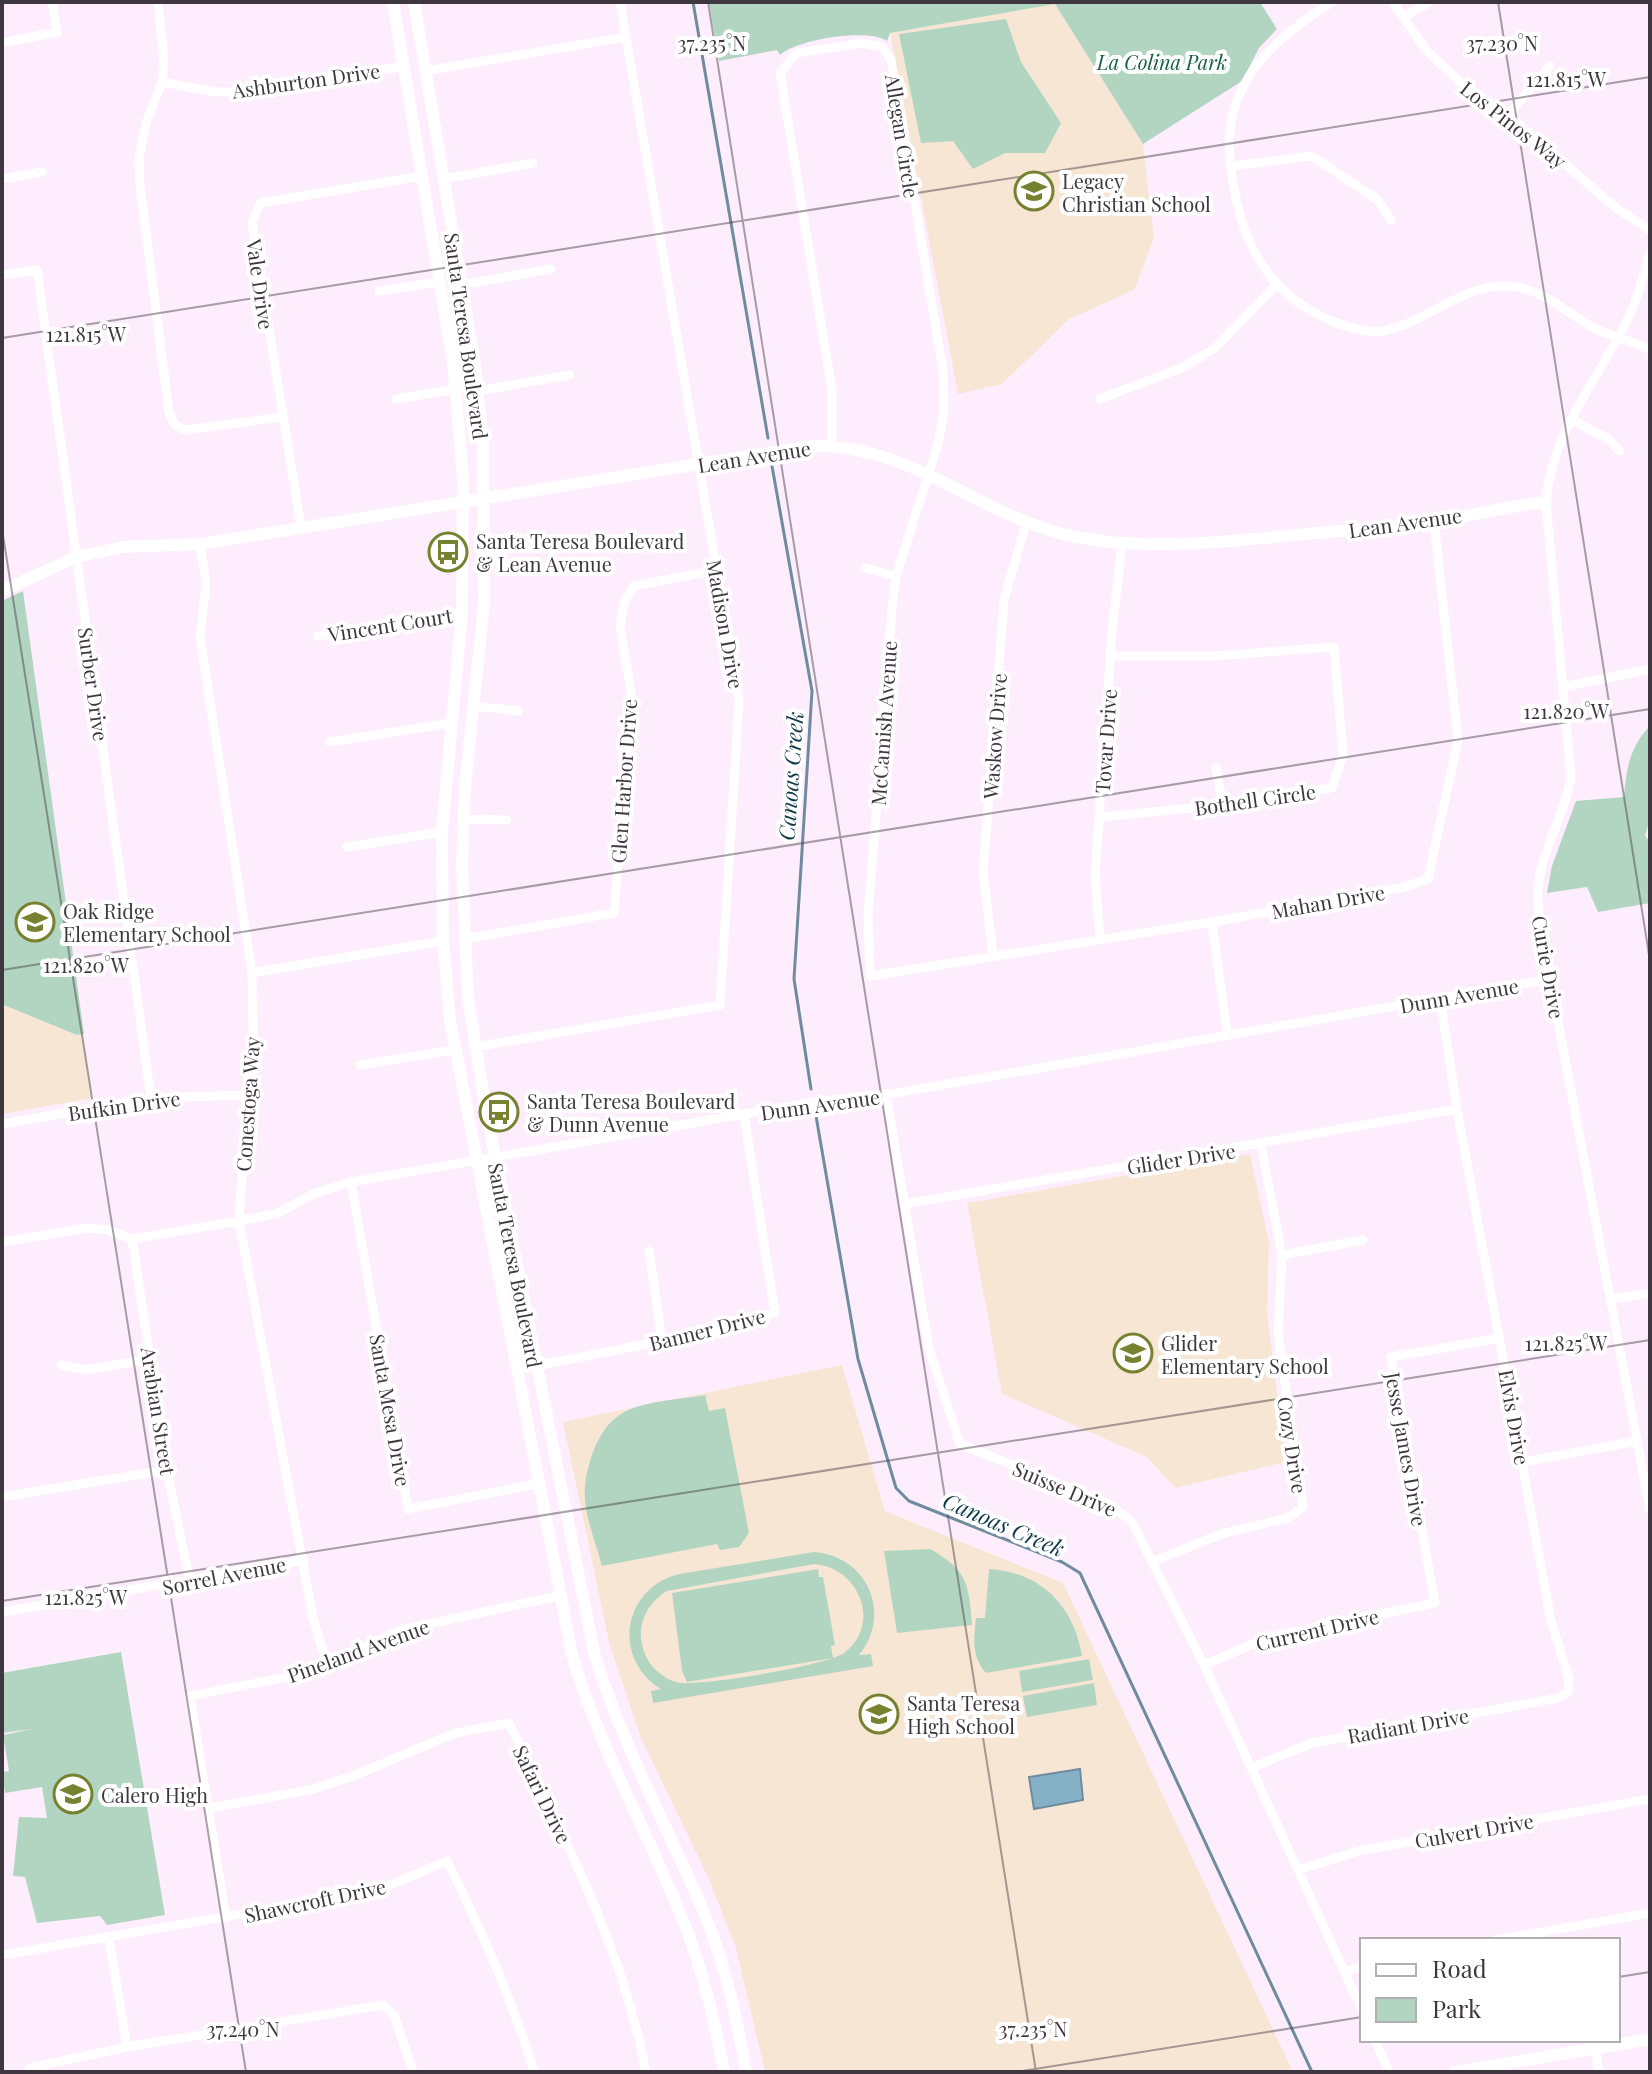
<svg xmlns="http://www.w3.org/2000/svg" width="1652" height="2074" font-family="'Playfair Display',serif">
  <rect width="100%" height="100%" fill="#feedfd"/>
  <path fill="#f8e6d5" d="M1055,4L1143,144L1154,238L1134,290L1069,319L1002,384L958,394L890,33Z
    M51,803L92,1098L2,1114V810Z
    M1250,1154L1269,1243L1267,1313L1286,1462L1175,1488L1147,1457L1002,1394L967,1203Z
    M842,1365L885,1511L1063,1583L1293,2072H765L736,1948L708,1877L641,1738L609,1642L563,1422Z"/>
  <path fill="#b2d5c2" fill-rule="evenodd" d="M709,2H1260L1277,29L1259,48L1242,81L1143,144L1055,4L890,33L887,41C869,28 797,39 780,55L777,50L719,61Z
    M1006,19L1021,62L1061,123L1045,153H1005L973,169L953,141L921,143L899,34Z
    M23,591L84,1034L77,1035L4,1005L2,991V601Z
    M1650,726V819L1645,836L1650,842V903L1598,912L1587,887L1547,893L1552,866L1576,801L1624,797C1626,770 1630,746 1650,726Z
    M705,1395L709,1411L725,1408L749,1533L739,1547L720,1550L717,1544L602,1566C588,1516 575,1498 595,1447C601,1434 608,1422 621,1414C644,1400 679,1400 705,1395Z
    M930,1549C968,1570 969,1585 972,1625L897,1633L884,1551Z
    M814,1552C867,1556 893,1613 859,1655L871,1654L873,1666L653,1703L651,1691L661,1689C611,1658 623,1588 679,1574ZM814,1564C858,1567 883,1623 844,1653C828,1665 695,1688 676,1682C660,1677 647,1664 643,1648C636,1625 647,1603 667,1591Z
    M818,1569L819,1577H823L835,1645L831,1646L833,1658L687,1682L682,1671L672,1593Z
    M989,1569C1041,1572 1074,1606 1082,1656L986,1673C971,1657 974,1638 976,1618H985Z
    M121,1652L165,1915L107,1925L100,1916L37,1923L25,1877L13,1876L19,1817L47,1818L42,1787L5,1793L2,1772L9,1771L3,1735L32,1729L2,1733V1673Z
    M1089,1659L1093,1680L1022,1692L1019,1671Z
    M1094,1683L1097,1705L1027,1717L1023,1696Z"/>
  <path fill="#84b1c6" stroke="#6f8c9e" stroke-width="2" d="M1080,1769L1083,1800L1034,1809L1029,1777Z"/>
  <g fill="none" stroke-linecap="round" stroke-linejoin="round">
    <path stroke="#6f8c9e" stroke-width="3" d="M693,2L768,438
      M772,466L812,691L794,979L811,1089
      M816,1116L858,1359L896,1488L909,1501L1062,1562L1080,1573L1312,2072"/>
    <path stroke="#fff" stroke-width="9" d="M158,2L164,60L162,82L147,120L139,157L140,185L169,412L175,425L186,430L282,417
      M1332,2C1273,39 1222,84 1230,160C1238,232 1259,289 1329,320C1344,326 1367,333 1383,331C1426,323 1462,284 1507,286C1545,287 1572,320 1605,333C1621,339 1635,342 1650,350
      M1393,2L1426,50L1460,82L1508,115L1616,208L1650,230
      M1403,17L1429,2
      M2,43L57,32L52,2
      M425,71L626,37
      M162,82L215,92H246L404,66
      M1508,115L1550,66
      M1231,166L1312,156L1378,200L1391,220
      M2,179L42,172
      M443,179L533,163
      M1650,253C1644,272 1639,293 1631,312C1602,376 1551,430 1546,502L1571,777C1565,816 1540,851 1538,891C1537,921 1545,951 1550,979L1650,1510
      M2,275L37,270L151,1098
      M461,285L551,269
      M379,291L439,282
      M478,391L570,375
      M396,399L456,389
      M1100,399L1184,367L1215,348L1276,285
      M1571,419L1608,439L1620,451
      M832,446V390L780,73L796,53L863,43L882,47L891,60L943,371L944,411L938,444L896,576L892,608L868,917L870,976L1212,922L1405,887L1428,879L1458,740L1434,522
      M301,527L252,223L260,203L422,176
      M200,544L206,583L200,637L252,973L253,1033L239,1221L313,1618L326,1661
      M865,568L896,576
      M318,636L462,612
      M1563,687L1650,669
      M474,706L518,711
      M330,742L451,723
      M1216,768L1223,805
      M1100,817L1223,805L1332,788L1343,755L1334,647L1215,656H1111
      M463,819L507,820
      M347,847L442,832
      M1212,922L1227,1033
      M1100,938L1095,876L1112,631L1122,544
      M464,939L614,913L631,692L620,626L625,600L634,586L717,570
      M993,955L983,872L1004,600L1027,520
      M252,973L443,941
      M475,1047L720,1005L739,701L620,2
      M360,1065L454,1050
      M886,1094L929,1349L960,1444L1109,1504L1132,1522L1204,1665L1362,2010
      M2,1124L151,1098L248,1095
      M351,1182L408,1509L537,1484
      M905,1204L1457,1109
      M132,1239L167,1470L190,1582
      M2,1242L87,1228L108,1230L132,1239L239,1221L278,1213L315,1193L351,1182L814,1102L896,1093L1550,979
      M649,1251L662,1341
      M1282,1255L1363,1240
      M1611,1299L1650,1293
      M61,1365L86,1370L150,1359
      M536,1366L662,1341L775,1313L744,1115
      M1523,1462L1637,1441
      M2,1497L167,1470
      M1154,1561L1224,1533L1288,1518L1303,1507L1278,1333L1282,1255L1261,1145
      M2,1612L304,1560
      M1204,1665L1269,1637L1435,1603L1391,1357L1500,1338
      M1251,1768L1312,1743L1558,1698L1568,1692L1569,1679L1551,1621L1457,1109L1440,999
      M209,1808L309,1790L351,1777L455,1733L509,1723C563,1836 623,1947 646,2072
      M1299,1870L1358,1851L1650,1799
      M226,1918L190,1696L302,1674L401,1630L558,1596
      M109,1938L127,2047
      M1495,1940L1650,1913
      M2,1955L376,1891L447,1861C481,1930 512,1998 534,2072
      M1345,1972L1362,1966
      M1375,2040L1389,2072
      M1595,2048L1599,2072
      M30,2072L29,2068L127,2047L383,2005L394,2015L413,2072"/>
    <path stroke="#fff" stroke-width="12" d="M393,2L453,362L463,477L462,612L442,832L443,941L450,1020L572,1654C600,1752 653,1840 689,1936C705,1980 716,2026 724,2072
      M414,2L475,365L483,444L484,604L465,787L462,864L468,999L487,1115L595,1656C622,1744 666,1824 702,1908C724,1960 737,2016 746,2072
      M2,591L76,557L123,547L200,544L812,446C915,443 985,522 1081,538C1154,551 1231,541 1305,534C1347,530 1390,528 1432,522C1471,516 1507,506 1546,502
      M1455,2072L1650,2039"/>
  </g>
  <path fill="none" stroke="#3f373f" stroke-width="2" stroke-opacity="0.45" d="M708,2L1036,2072M1498,2L1650,961M2,338L1650,77M2,529L246,2072M2,970L1650,709M2,1601L1650,1340M1618,1977L1650,1972M1016,2072L1362,2017"/>
  <defs>
    <g id="school-ring" transform="scale(2)"><circle r="9.5" fill="#fff" stroke="#76822f" stroke-width="1.5"/><path d="M0-5L7-2L0 1L-7-2ZM-4 1L0 2.5L4 1V4Q0 6-4 4Z" fill="#76822f"/></g>
    <g id="bus-ring" transform="scale(2)"><circle r="9.5" fill="#fff" stroke="#76822f" stroke-width="1.5"/><path d="M-5-6H5V4H4V6H2V4H-2V6H-4V4H-5ZM-3.5-4V0h7V-4ZM-3.5 1.2v1.5H-2V1.2ZM2 1.2v1.5H3.5V1.2Z" fill="#76822f"/></g>
  </defs>
  <g fill-rule="evenodd">
    <use href="#school-ring" x="1034" y="191"/>
    <use href="#bus-ring" x="448" y="552"/>
    <use href="#school-ring" x="35" y="922"/>
    <use href="#bus-ring" x="499" y="1112"/>
    <use href="#school-ring" x="1133" y="1353"/>
    <use href="#school-ring" x="879" y="1714"/>
    <use href="#school-ring" x="73" y="1794"/>
  </g>
  <g text-anchor="middle" dominant-baseline="central" stroke-width="8" stroke-linejoin="round" paint-order="stroke">
    <g font-size="20" font-style="italic" fill="#155f41" stroke="#fff">
      <text x="1162" y="61">La Colina Park</text>
    </g>
    <g font-size="20" fill="#3f373f" stroke="#fff">
      <text transform="translate(306 80) rotate(-8)">Ashburton Drive</text>
      <text transform="translate(1514 124) rotate(38)">Los Pinos Way</text>
      <text transform="translate(903 136) rotate(81)">Allegan Circle</text>
      <text transform="translate(261 284) rotate(82)">Vale Drive</text>
      <text transform="translate(467 336) rotate(82)">Santa Teresa Boulevard</text>
      <text transform="translate(754 456) rotate(-9)">Lean Avenue</text>
      <text transform="translate(1405 522) rotate(-8)">Lean Avenue</text>
      <text transform="translate(390 624) rotate(-9)">Vincent Court</text>
      <text transform="translate(726 624) rotate(80)">Madison Drive</text>
      <text transform="translate(94 684) rotate(82)">Surber Drive</text>
      <text transform="translate(883 723) rotate(-86)">McCamish Avenue</text>
      <text transform="translate(994 736) rotate(-86)">Waskow Drive</text>
      <text transform="translate(1105 741) rotate(-86)">Tovar Drive</text>
      <text transform="translate(623 781) rotate(-86)">Glen Harbor Drive</text>
      <text transform="translate(1255 799) rotate(-8)">Bothell Circle</text>
      <text transform="translate(1328 901) rotate(-10)">Mahan Drive</text>
      <text transform="translate(1549 967) rotate(80)">Curie Drive</text>
      <text transform="translate(1459 995) rotate(-10)">Dunn Avenue</text>
      <text transform="translate(247 1104) rotate(-86)">Conestoga Way</text>
      <text transform="translate(820 1104) rotate(-8)">Dunn Avenue</text>
      <text transform="translate(124 1105) rotate(-8)">Bufkin Drive</text>
      <text transform="translate(1181 1158) rotate(-9)">Glider Drive</text>
      <text transform="translate(516 1265) rotate(79)">Santa Teresa Boulevard</text>
      <text transform="translate(707 1329) rotate(-14)">Banner Drive</text>
      <text transform="translate(391 1410) rotate(80)">Santa Mesa Drive</text>
      <text transform="translate(159 1411) rotate(81)">Arabian Street</text>
      <text transform="translate(1515 1417) rotate(80)">Elvis Drive</text>
      <text transform="translate(1293 1445) rotate(81)">Cozy Drive</text>
      <text transform="translate(1407 1449) rotate(80)">Jesse James Drive</text>
      <text transform="translate(1065 1488) rotate(23)">Suisse Drive</text>
      <text transform="translate(224 1575) rotate(-11)">Sorrel Avenue</text>
      <text transform="translate(1317 1629) rotate(-13)">Current Drive</text>
      <text transform="translate(358 1650) rotate(-20)">Pineland Avenue</text>
      <text transform="translate(1408 1725) rotate(-10)">Radiant Drive</text>
      <text transform="translate(543 1794) rotate(64)">Safari Drive</text>
      <text transform="translate(1474 1830) rotate(-10)">Culvert Drive</text>
      <text transform="translate(315 1900) rotate(-12)">Shawcroft Drive</text>
    </g>
    <g font-size="20" fill="#3f373f" stroke="#fff" text-anchor="start">
      <text x="1062" y="180">Legacy<tspan x="1062" dy="23">Christian School</tspan></text>
      <text x="476" y="540">Santa Teresa Boulevard<tspan x="476" dy="23">&amp; Lean Avenue</tspan></text>
      <text x="63" y="910">Oak Ridge<tspan x="63" dy="23">Elementary School</tspan></text>
      <text x="527" y="1100">Santa Teresa Boulevard<tspan x="527" dy="23">&amp; Dunn Avenue</tspan></text>
      <text x="1161" y="1342">Glider<tspan x="1161" dy="23">Elementary School</tspan></text>
      <text x="907" y="1702">Santa Teresa<tspan x="907" dy="23">High School</tspan></text>
      <text x="101" y="1794">Calero High</text>
    </g>
    <g font-size="22" font-style="italic" fill="#113949" stroke="#fff">
      <text transform="translate(790 776) rotate(-86)">Canoas Creek</text>
      <text transform="translate(1004 1524) rotate(23)">Canoas Creek</text>
    </g>
  </g>
  <g font-size="20" text-anchor="middle" fill="#3f373f" stroke="#fff" stroke-width="8" stroke-linejoin="round" paint-order="stroke">
    <text x="1502" y="51">37.230°N</text>
    <text x="712" y="51">37.235°N</text>
    <text x="1566" y="87">121.815°W</text>
    <text x="86" y="342">121.815°W</text>
    <text x="1566" y="719">121.820°W</text>
    <text x="86" y="973">121.820°W</text>
    <text x="1566" y="1351">121.825°W</text>
    <text x="86" y="1605">121.825°W</text>
    <text x="243" y="2037">37.240°N</text>
    <text x="1033" y="2037">37.235°N</text>
  </g>
  <rect width="1652" height="2074" fill="none" stroke="#3f373f" stroke-width="8"/>
  <rect x="1360" y="1938" width="260" height="104" fill="#ffffff" stroke="#b2afb2" stroke-width="2"/>
  <rect x="1376" y="1964" width="40" height="12" fill="#ffffff" stroke="#b2afb2" stroke-width="2"/>
  <text x="1432" y="1978" font-size="24" fill="#3f373f">Road</text>
  <rect x="1376" y="1998" width="40" height="24" fill="#b2d5c2" stroke="#b2afb2" stroke-width="2"/>
  <text x="1432" y="2018" font-size="24" fill="#3f373f">Park</text>
</svg>
